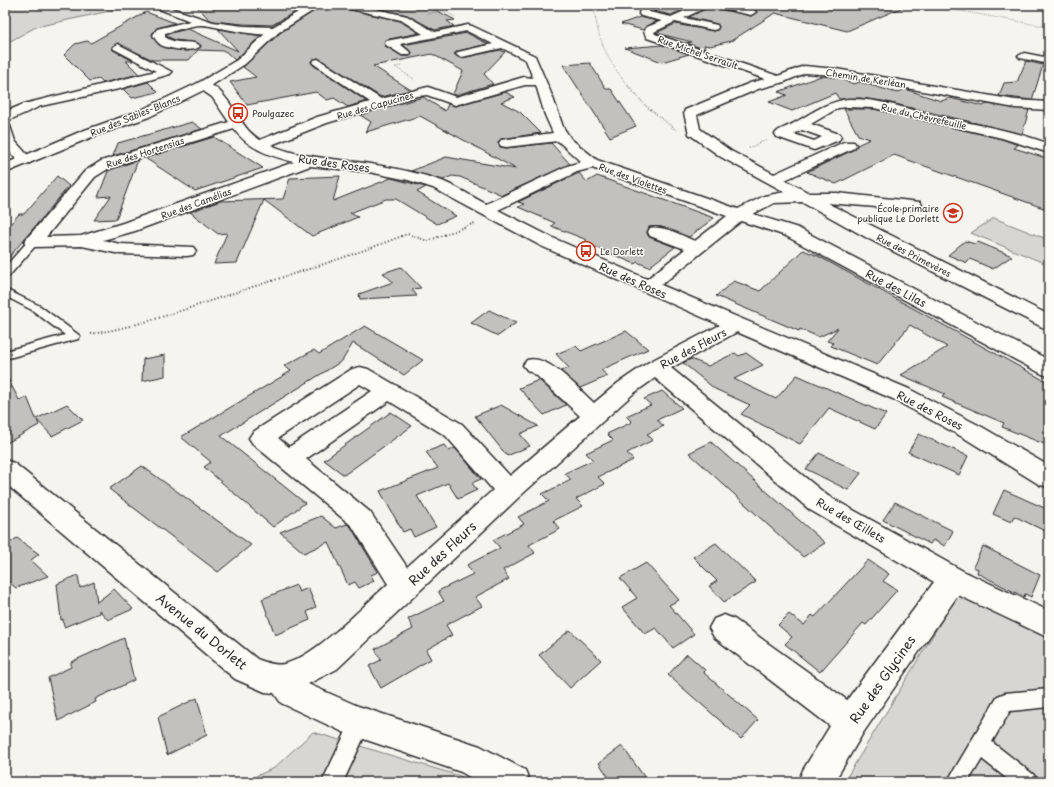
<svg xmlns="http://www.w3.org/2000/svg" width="1054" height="787" font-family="'Playpen Sans',sans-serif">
  <rect width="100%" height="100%" fill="#f5f4ef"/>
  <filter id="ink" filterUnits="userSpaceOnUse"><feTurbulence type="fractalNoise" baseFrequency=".025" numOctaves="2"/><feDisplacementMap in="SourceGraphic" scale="8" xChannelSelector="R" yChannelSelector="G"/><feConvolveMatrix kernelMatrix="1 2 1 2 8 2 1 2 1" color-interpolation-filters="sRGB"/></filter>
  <g filter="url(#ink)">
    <path fill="#d7d6d2" stroke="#81807e" d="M5,5H102L92,8L111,7L114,10L36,27L5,44Z
      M994,218L1049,240V265L971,233Z
      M959,592L1049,635V782H844Z
      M313,732L460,776L471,782H243L274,768Z"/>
    <path fill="#c2c1be" stroke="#2b2b2b" d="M195,5H307L272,25L243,24L213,21L209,19Z
      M323,5H338L342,8L400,21L419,33L385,40V46L402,56H410L412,53L403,45L467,33L488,44L458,51L454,54L458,57L462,58L500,50L505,52L484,74L493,84L456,95L453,94L463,71L432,54L373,66L411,90L381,97L318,58L311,61L313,65L366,101L348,107L334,98L327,100L316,92L247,105L230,82L256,77L243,67L280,33Z
      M365,5H426L455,20L447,21L454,26L435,30L407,15Z
      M669,5H694L671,15L653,11Z
      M738,5H908L847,31L775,13L731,41L710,46L704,45L705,49L685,43L692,42L656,33L675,24L713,31L717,30L719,26L717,24L689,17L711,6L751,16L757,12L754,9Z
      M146,12L175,23L157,28L152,34L159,45L169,49L187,51L201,47L198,43L175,40L166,36V34L188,29L238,51L218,29L261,36L235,60L225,51L198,50L189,60H153L117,43L112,47L113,50L133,61H126L139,74L103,83L99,79L90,81L64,55L75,44L87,41L91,43Z
      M640,17L657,21L646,26L643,30L621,24Z
      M662,45L689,54L662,62L625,48Z
      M1026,61L1043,65L1032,100L999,96L1004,83L1017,82Z
      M590,63L606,89H611L636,126L610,137L563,65Z
      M821,76L843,78L845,81L854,84L860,82L897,93L905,89L941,101L950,98L983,106L987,104L1029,110L1022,134L882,101L860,98L839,99L835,93L792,111L769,102L787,95L778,92Z
      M148,82L158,92L132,98L123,89Z
      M505,92L515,97L501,102L520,112L541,133L501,139L498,142L500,147L506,148L551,143L570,164L502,195L460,177L452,176L443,180L411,171L446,157L516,169L420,116L366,132L371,122L360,115L423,97L445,111L448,104L455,106Z
      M844,109H874L1002,139L1018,145L1014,148L1049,159V210L894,155L836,184L807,172L855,149L857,145L870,139L858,135Z
      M192,122L202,129L113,156L118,143Z
      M214,137L263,168L195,191L145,158Z
      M138,160L116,219L94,220L111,196L98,197L108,171Z
      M579,173L587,182L597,176L714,218L689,237L661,227H649L647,233L649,237L675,247L649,267L637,262L635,264L584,242L587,240L551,226L555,223L518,207L524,204L518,202Z
      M57,176L69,186L5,262V230L19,214H24Z
      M340,176L333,201L391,178L426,187L417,192L456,216L437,224L396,199H386L350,213L358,217L312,236L264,200L237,263L214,264L227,233L218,234L190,212L220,201L283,199L290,178Z
      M965,241L975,244L978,242L1012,256L993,269L970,259L967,263L948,255Z
      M803,250L818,256L1049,383V446L1002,427L1004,423L942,397L945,394L901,375L947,347L910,325L877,365L831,346L833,343L827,341L838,328L819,337L800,329L799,331L716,296L734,281L760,291Z
      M401,267L421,288L412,289L417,296L360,299L359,294L393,282L383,273Z
      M489,310L516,323L498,336L471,323Z
      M365,326L423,360L404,375L353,343L342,361L221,436L305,503L273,527L204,467L211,462L181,437L291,371L284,366L314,350L319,354Z
      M626,331L648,349L601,370L608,376L580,388L561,371L569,368L556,354L576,346L581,351Z
      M735,353L739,356L746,353L763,365L734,379L776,399L797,375L886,414L875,429L829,408L800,444L741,414L750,405L715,389L683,363L691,359L708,366Z
      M165,355V376L142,381L143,359Z
      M5,373L19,400L27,397L36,419L67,404L83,420L52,436L37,420L39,425L5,444Z
      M539,380L566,405L544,415L519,388Z
      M662,391L682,408L657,420L664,426L647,434L653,440L627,453L633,460L598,477L605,484L576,499L583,506L553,521L560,529L529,545L535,553L503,570L509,579L475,597L482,606L446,625L452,635L426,650L431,659L381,688L369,666L381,660L375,649L413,629L408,619L444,601L438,591L473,574L467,565L500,548L493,540L524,524L518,517L549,501L542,494L571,480L565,473L593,460L586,453L613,440L607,434L632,422L626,416L651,405L644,399Z
      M501,405L538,426L520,434L530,446L507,456L475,416Z
      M391,412L412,426L344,475L324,460Z
      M919,434L968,456L959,475L908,452Z
      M711,442L764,489L825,543L803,557L689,453Z
      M444,445L449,451L455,448L481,479L472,483L477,490L458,499L448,483L417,496L436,527L414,537L410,529L403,532L380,491L438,468L426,452Z
      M819,453L861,473L848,490L806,469Z
      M142,466L251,545L218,572L109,489Z
      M1004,490L1049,510V533L1014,516L1011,522L993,514Z
      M895,502L953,531L945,546L933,540L930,544L883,520Z
      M321,516L336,528L347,524L351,527L378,572L371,575L374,581L359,588L355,582L348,585L328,542L304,553L280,532Z
      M17,538L39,554L31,560L48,576L16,588L5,579V546Z
      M716,543L756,582L724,602L709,586L717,581L693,557Z
      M983,546L1040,575L1031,597L1025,594L1024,597L977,573L978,569L973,567Z
      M868,560L889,574L883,581L897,590L866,625L863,623L820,672L785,644L792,637L778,625L789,614L804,625L812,615L815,617Z
      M646,563L679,600L669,605L694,634L673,648L656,628L645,634L622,607L637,598L620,578Z
      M78,575L80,588L94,582L97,602L114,589L133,609L108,620L99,610V613L64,627L63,619L61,620L57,584Z
      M296,585L299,592L308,588L316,607L307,612L310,620L275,635L262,599Z
      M570,630L601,660L570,688L539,655Z
      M124,638L134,680L95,699L96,702L58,721L48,678L71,667V662Z
      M687,654L705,670L704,673L758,720L741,739L668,675Z
      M197,698L207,735L167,755L158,717Z
      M622,746L648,782H612L599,763Z"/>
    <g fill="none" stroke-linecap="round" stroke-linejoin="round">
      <g stroke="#2b2b2b" stroke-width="3">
        <path id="lane" d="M33,239L38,242L37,244L9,276L5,277V267L29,240Z
          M5,289L40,306L80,336L78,339L5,359V351L65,335L32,310L5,296Z
          M1049,689V707L1010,711L992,742L1034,775L1037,782H1011L982,759L968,782H947L998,696L1005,693Z
          M361,712L368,715L371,722L343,782H322L354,715Z"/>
      </g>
      <g stroke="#2b2b2b" stroke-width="3">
        <path id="street" d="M149,5H162L213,22L243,26L275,27L280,30C270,42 215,25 201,25C190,25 176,31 165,33V37C176,46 194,39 200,46C195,53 168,49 161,45C157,42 155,39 153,35L157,29L190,21Z
          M340,5H358L407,16L435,32L468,25L472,26L535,56L553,98L563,127L571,139L597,160L738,209L764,196L785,192L721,157L689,134L684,113L685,110L750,83L765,79L647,38L644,32L647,27L662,21L641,16L639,14L641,5H651L649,12L671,17L698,5H711L684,18L717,25L718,27L717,29L713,30L675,22L654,32L655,34L778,76L804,66L836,69L1015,100L1049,102V110L1015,108L836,75L805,73L784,82L758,89L697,115L700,129L731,151L774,174L844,142H854L856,145L854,148L785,180L809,193H837L920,202L922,205L920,208L914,210L827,203L1049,315V329L1042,327L869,239L803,202L774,203L753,214L798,228L1049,360V376L1042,374L786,236L741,221L661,285L909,389L982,427L1049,466V487L1040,485L966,439L893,399L737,332L671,368L828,496L963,571L1049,611V638L958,595L863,733L834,782H798L803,770L830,726L714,637L709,628L714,619L724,615L734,619L847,700L934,582L810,510L655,378L634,393L518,498L337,669L308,684L358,706L480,746L525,770L530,782H478L461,772L343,732L281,703L274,693L265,692L235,679L5,483V460L14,463L257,659C265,662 275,666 284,664C314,658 363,606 388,584L352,526L253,444L249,438L253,432L352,369L360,367L368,369L462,424L510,476L580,416L536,375L527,370L523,365L527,360C549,354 578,389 594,403L618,383L649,362L720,325L541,246L433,188L408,180L369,172L310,166L135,231L103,240L120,244L193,247L196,251L193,255L187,256L120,254L82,246L33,247L27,246L24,242L27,238L85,171L101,161L229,122L212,97L196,86L198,83C220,78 236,116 248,130C251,134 256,137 260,140L317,117L370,102L314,64L312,62L314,60L318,59L381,99L428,87L456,97L524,77L533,78L526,60L502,48L462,57L458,56L456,54L458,52L493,44L467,31L400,44L411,53L410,55H402L386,45L385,43L386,41L423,34L401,20L342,7ZM525,85H536L545,115L553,133L501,140L499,143L501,146L506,147L558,141L581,162L567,166L486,204C471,196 457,187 442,181C419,173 395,168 370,164C336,158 303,159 271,145L327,123L417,96L427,95L455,105ZM234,129C248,149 271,156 294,162L123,223L81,236L46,237L95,177L111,167ZM592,168L727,216L695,241C682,236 664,225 650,228L648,232L650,236L685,249L647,279L553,238L498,210L577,172ZM360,384L372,391L289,447L278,438ZM389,401L446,436L493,490L407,567L370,512L306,459Z
          M712,5H731L754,10L756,12L751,15L714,7Z
          M118,44L172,72L170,74L119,89L41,106L5,122V112L24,104L156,71L114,49L113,47Z
          M1024,53L1049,58V64L1020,58L1018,56Z
          M848,99C879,98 906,109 935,116C974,124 1012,130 1049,144V153L1002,138L874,108L848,107L838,108L811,124L839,134L841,137L839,140L814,150L777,137L775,134C779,128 788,127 794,123C814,112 824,103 848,99ZM802,130L822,137L814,141L794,134Z
          M5,125L10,126L15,141L32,160L30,163H20L5,147Z"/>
      </g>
      <g stroke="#2b2b2b" stroke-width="3">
        <path id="secondary" d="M310,5H322L279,32L245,64L206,89L149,117L92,137L5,173V164L82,131L139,111L198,83L237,60L271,28Z"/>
      </g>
      <path stroke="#2b2b2b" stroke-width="1" stroke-dasharray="0.5 1.5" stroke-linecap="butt" d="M594,5C596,37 608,62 629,87
        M927,5L1049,27
        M5,7L33,5
        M426,14L443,11L455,17
        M401,66L395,67L414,79"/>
      <path stroke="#2b2b2b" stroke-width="1.5" stroke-dasharray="0.5 2" stroke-linecap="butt" d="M628,86L646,106L676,130
        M749,148L766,140"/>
      <path stroke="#2b2b2b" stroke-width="2" stroke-dasharray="1 2.5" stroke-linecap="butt" d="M91,334C142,326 191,307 240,291C296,273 352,256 407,234L428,241L475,223"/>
      <use href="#lane" fill="#fdfcf7" fill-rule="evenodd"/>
      <use href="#street" fill="#fdfcf7" fill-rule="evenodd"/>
      <use href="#secondary" fill="#fdfcf7" fill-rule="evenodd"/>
    </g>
  </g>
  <defs>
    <g id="bus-ring" transform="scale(1)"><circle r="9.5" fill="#fdfcf7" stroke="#c8321e" stroke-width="1.5"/><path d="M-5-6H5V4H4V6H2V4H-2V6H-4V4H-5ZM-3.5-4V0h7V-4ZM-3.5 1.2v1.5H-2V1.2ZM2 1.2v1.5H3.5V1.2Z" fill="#c8321e"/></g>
    <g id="school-ring" transform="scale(1)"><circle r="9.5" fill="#fdfcf7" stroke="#c8321e" stroke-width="1.5"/><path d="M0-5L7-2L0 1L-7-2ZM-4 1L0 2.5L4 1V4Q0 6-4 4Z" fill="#c8321e"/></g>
  </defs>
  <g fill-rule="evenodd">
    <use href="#bus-ring" x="238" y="113"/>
    <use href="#school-ring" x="953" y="213"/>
    <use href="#bus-ring" x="586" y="251"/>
  </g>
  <g text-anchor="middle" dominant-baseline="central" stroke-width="3" stroke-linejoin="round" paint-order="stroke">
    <g font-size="9" fill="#2b2b2b" stroke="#fdfcf7">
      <text transform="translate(698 52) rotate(19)">Rue Michel Serrault</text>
      <text transform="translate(866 78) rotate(9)">Chemin de Kerléan</text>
      <text transform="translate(375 105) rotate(-16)">Rue des Capucines</text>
      <text transform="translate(135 115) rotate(-22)">Rue des Sables-Blancs</text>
      <text transform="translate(924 116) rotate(13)">Rue du Chèvrefeuille</text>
      <text transform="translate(145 152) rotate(-18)">Rue des Hortensias</text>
      <text transform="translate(633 178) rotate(20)">Rue des Violettes</text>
      <text transform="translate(196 203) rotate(-20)">Rue des Camélias</text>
      <text transform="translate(914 255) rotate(27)">Rue des Primevères</text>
    </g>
    <g font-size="9" fill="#2b2b2b" stroke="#fdfcf7" text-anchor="start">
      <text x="252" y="113">Poulgazec</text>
      <text x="939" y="208" text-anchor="end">École primaire<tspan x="939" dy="10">publique Le Dorlett</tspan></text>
      <text x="600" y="251">Le Dorlett</text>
    </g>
    <g font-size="11" fill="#2b2b2b" stroke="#fdfcf7">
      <text transform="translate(334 163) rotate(8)">Rue des Roses</text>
      <text transform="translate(633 280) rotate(24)">Rue des Roses</text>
      <text transform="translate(896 288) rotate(28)">Rue des Lilas</text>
      <text transform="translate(693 348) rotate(-28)">Rue des Fleurs</text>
      <text transform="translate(930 410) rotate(27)">Rue des Roses</text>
      <text transform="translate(851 520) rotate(30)">Rue des Œillets</text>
    </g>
    <g font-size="13" fill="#2b2b2b" stroke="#fdfcf7">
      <text transform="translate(442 553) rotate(-43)">Rue des Fleurs</text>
      <text transform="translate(202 631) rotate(39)">Avenue du Dorlett</text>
      <text transform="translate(882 679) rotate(-55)">Rue des Glycines</text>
    </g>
  </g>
  <rect width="1054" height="787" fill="none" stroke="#fdfcf7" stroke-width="20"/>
  <rect x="10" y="10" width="1034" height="767" fill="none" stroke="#2b2b2b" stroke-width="1.5" filter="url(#ink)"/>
</svg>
